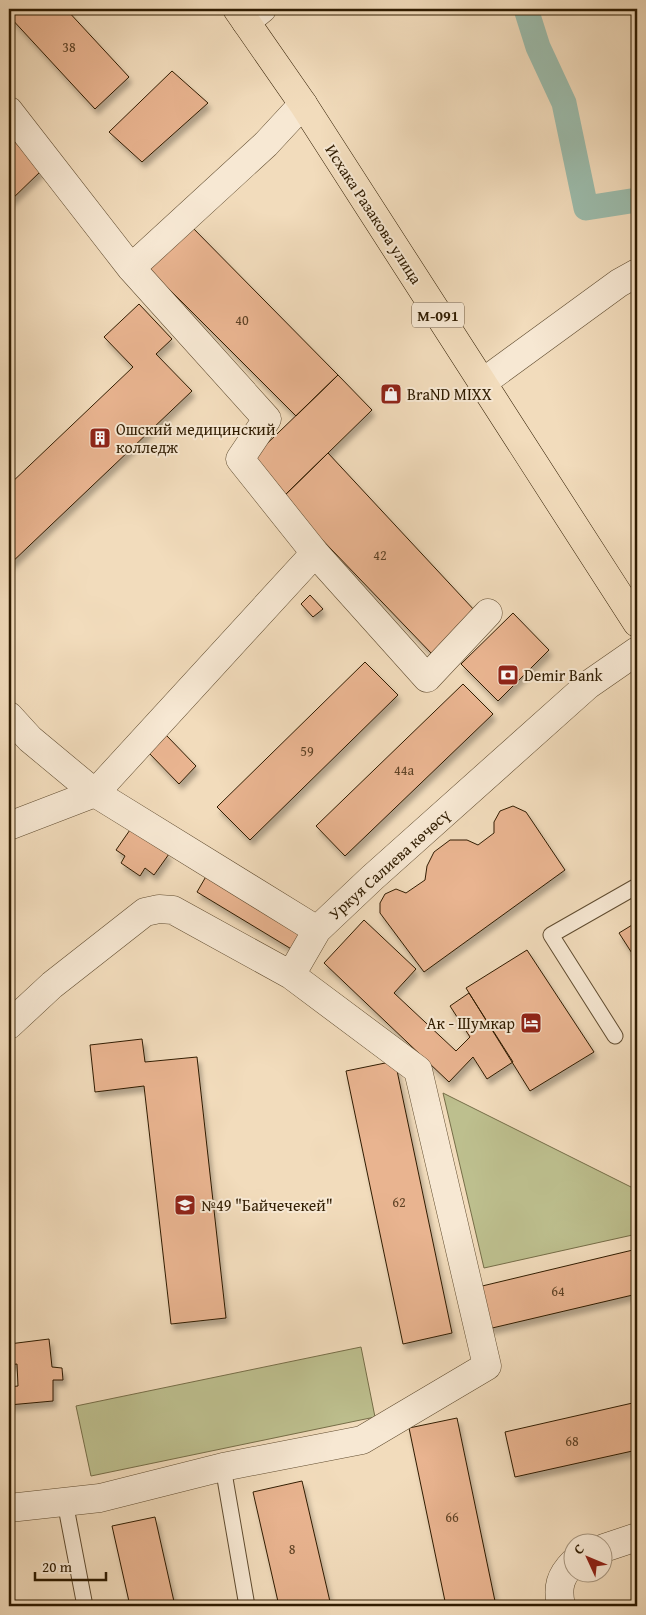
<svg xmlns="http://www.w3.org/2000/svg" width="646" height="1615" font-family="'Gentium Book Plus',serif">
  <defs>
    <filter id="shadow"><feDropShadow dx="3" dy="5.5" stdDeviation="2.5" flood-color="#0004"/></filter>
  </defs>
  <rect width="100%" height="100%" fill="#f2dcbc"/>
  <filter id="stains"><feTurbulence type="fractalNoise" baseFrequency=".004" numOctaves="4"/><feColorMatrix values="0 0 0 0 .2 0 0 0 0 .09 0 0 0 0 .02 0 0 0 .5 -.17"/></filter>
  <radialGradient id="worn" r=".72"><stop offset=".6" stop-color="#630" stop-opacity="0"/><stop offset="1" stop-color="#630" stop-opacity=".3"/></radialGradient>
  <path fill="#bdbf8e" stroke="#766e48" d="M443,1093L637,1190V1234L484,1268Z
    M361,1347L375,1417L91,1476L76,1406Z"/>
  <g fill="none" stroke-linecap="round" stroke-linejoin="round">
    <path stroke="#9cbcac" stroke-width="25" d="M526,9L538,47L564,103L586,208L637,200"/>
  </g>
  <path fill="#e9b490" stroke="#301c01" filter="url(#shadow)" d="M9,9H66L129,77L95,109L9,16Z
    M172,71L208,103L142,162L109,132Z
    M11,138L42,170L9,202V141Z
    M187,222L338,375L296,416L145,265Z
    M139,304L172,339L156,354L192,391L9,565V485L133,367L104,337Z
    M338,375L372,410L282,498L248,462Z
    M328,453L476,612L432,654L282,498Z
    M310,595L323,609L313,617L301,604Z
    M513,613L549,650L498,701L461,664Z
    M365,662L398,695L250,840L217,807Z
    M463,684L493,714L345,856L316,826Z
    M166,735L196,766L179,784L148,752Z
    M513,806L526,812L565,870L424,972L380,913V903L385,894L396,889L406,893L425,880L427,866L434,852L450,840H467L478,845L494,833V822L500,811Z
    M132,827L169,854L154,875L145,868L140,876L121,863L125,856L116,850Z
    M208,873L305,931L293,950L197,892Z
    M364,920L416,969L394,993L456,1051L470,1037L450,1006L469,993L513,1062L487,1079L473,1057L449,1082L324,963Z
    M637,922V961L619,933Z
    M527,950L594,1052L530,1091L466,988Z
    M142,1039L145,1062L197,1057L226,1318L171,1324L144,1086L95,1092L90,1045Z
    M395,1061L452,1333L403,1344L346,1071Z
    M637,1249V1294L488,1329L478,1287Z
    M49,1339L52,1367L62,1368L63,1380H53V1401L9,1405V1387L18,1386L17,1364L9,1365V1344Z
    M637,1402V1450L515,1477L505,1432Z
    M457,1418L496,1606H446L409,1428Z
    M302,1481L331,1606H279L253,1492Z
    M155,1517L175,1606H130L112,1526Z"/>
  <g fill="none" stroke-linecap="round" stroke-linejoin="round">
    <g stroke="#604c30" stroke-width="17">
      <path id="lane" d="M615,1036L551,935L637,886
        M223,1467L247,1606
        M65,1502L85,1606"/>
    </g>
    <g stroke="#604c30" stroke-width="29">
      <path id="street" d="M246,22L262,9
        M9,111L131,268L267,419L240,459L315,553L427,678L488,613
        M131,268L266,144L303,104
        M482,383L619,283L637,273
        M9,716L30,739L95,793L317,930L372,878L588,685L637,651
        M9,826L95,793L315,553
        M9,1025L52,985L145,912L159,909L173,910L291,975
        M9,1508L100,1498L223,1467L362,1440L487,1366L418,1070L291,975L317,930
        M604,1548L637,1537
        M561,1606C557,1587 560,1576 574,1562"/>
    </g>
    <g stroke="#301c01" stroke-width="29">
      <path id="primary" d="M237,9L303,104L637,623"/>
    </g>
    <use href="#lane" stroke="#f7e8d3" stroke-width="15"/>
    <use href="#street" stroke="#f7e8d3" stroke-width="28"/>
    <use href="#primary" stroke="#f2dcbc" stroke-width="28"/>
  </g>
  <defs>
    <g id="shop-square" transform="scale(1.125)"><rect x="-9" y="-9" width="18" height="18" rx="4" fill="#8f2418" stroke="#f7e8d3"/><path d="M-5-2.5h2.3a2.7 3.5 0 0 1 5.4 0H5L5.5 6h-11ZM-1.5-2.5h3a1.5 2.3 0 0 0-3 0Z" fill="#fff"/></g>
    <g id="building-square" transform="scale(1.125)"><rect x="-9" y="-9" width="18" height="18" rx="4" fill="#8f2418" stroke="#f7e8d3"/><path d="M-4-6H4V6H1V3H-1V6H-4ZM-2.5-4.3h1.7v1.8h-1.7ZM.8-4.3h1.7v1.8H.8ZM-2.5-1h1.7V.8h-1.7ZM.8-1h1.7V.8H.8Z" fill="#fff"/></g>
    <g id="bank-square" transform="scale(1.125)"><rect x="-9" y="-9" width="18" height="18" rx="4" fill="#8f2418" stroke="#f7e8d3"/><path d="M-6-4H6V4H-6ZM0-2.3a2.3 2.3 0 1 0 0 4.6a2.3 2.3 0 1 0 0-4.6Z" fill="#fff"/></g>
    <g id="hotel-square" transform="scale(1.125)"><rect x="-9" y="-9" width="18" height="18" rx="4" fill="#8f2418" stroke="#f7e8d3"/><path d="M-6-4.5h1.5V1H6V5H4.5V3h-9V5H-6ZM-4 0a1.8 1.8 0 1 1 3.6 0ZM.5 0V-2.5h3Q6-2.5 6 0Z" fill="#fff"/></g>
    <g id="school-square" transform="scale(1.125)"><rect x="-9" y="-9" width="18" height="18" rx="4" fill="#8f2418" stroke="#f7e8d3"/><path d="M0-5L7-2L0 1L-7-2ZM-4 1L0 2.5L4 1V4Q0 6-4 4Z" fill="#fff"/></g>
  </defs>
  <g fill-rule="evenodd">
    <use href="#shop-square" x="391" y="394"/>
    <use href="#building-square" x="100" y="438"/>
    <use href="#bank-square" x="508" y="675"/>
    <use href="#hotel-square" x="531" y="1023"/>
    <use href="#school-square" x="185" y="1205"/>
  </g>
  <g text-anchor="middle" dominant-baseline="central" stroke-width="4" stroke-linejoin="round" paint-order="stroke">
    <g font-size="14" fill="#5e4225">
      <text x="69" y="47">38</text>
      <text x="242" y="320">40</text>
      <text x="380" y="555">42</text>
      <text x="307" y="751">59</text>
      <text x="404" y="770">44a</text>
      <text x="399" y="1202">62</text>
      <text x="558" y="1291">64</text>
      <text x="572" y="1441">68</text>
      <text x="452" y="1517">66</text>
      <text x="292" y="1549">8</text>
    </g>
    <rect fill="#f7e8d3" stroke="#6c5940" stroke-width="1" x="412" y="302.5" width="52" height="25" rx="4"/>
    <g font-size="15" font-weight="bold" fill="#301c01">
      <text x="438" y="315">М-091</text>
    </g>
    <g font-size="16" fill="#301c01" stroke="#f7e8d3">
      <text transform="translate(374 214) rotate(57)">Исхака Разакова улица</text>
      <text transform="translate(389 864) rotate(-42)">Уркуя Салиева көчөсү</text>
    </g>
    <g font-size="16" fill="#301c01" stroke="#f7e8d3" text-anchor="start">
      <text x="407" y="394">BraND MIXX</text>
      <text x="116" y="429">Ошский медицинский<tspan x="116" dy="18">колледж</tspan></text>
      <text x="524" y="675">Demir Bank</text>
      <text x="515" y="1023" text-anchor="end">Ак - Шумкар</text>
      <text x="201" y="1205">№49 "Байчечекей"</text>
    </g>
  </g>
  <rect width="646" height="1615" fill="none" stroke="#f2dcbc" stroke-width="30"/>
  <rect x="10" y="10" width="626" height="1595" fill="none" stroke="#301c01" stroke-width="2.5"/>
  <rect x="15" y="15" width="616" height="1585" fill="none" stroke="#301c01"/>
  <g transform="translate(588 1558) rotate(314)"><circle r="24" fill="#f7e8d3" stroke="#a7967f"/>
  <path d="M0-4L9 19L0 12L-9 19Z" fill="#8f2418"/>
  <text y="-8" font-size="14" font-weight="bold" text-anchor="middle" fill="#301c01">С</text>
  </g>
  <path d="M35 1572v8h71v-8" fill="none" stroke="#301c01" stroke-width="2.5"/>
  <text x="42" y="1572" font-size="15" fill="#301c01" stroke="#f7e8d3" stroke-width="4" paint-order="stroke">20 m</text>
  <rect width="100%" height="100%" filter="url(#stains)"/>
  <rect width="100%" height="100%" fill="url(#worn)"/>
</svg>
